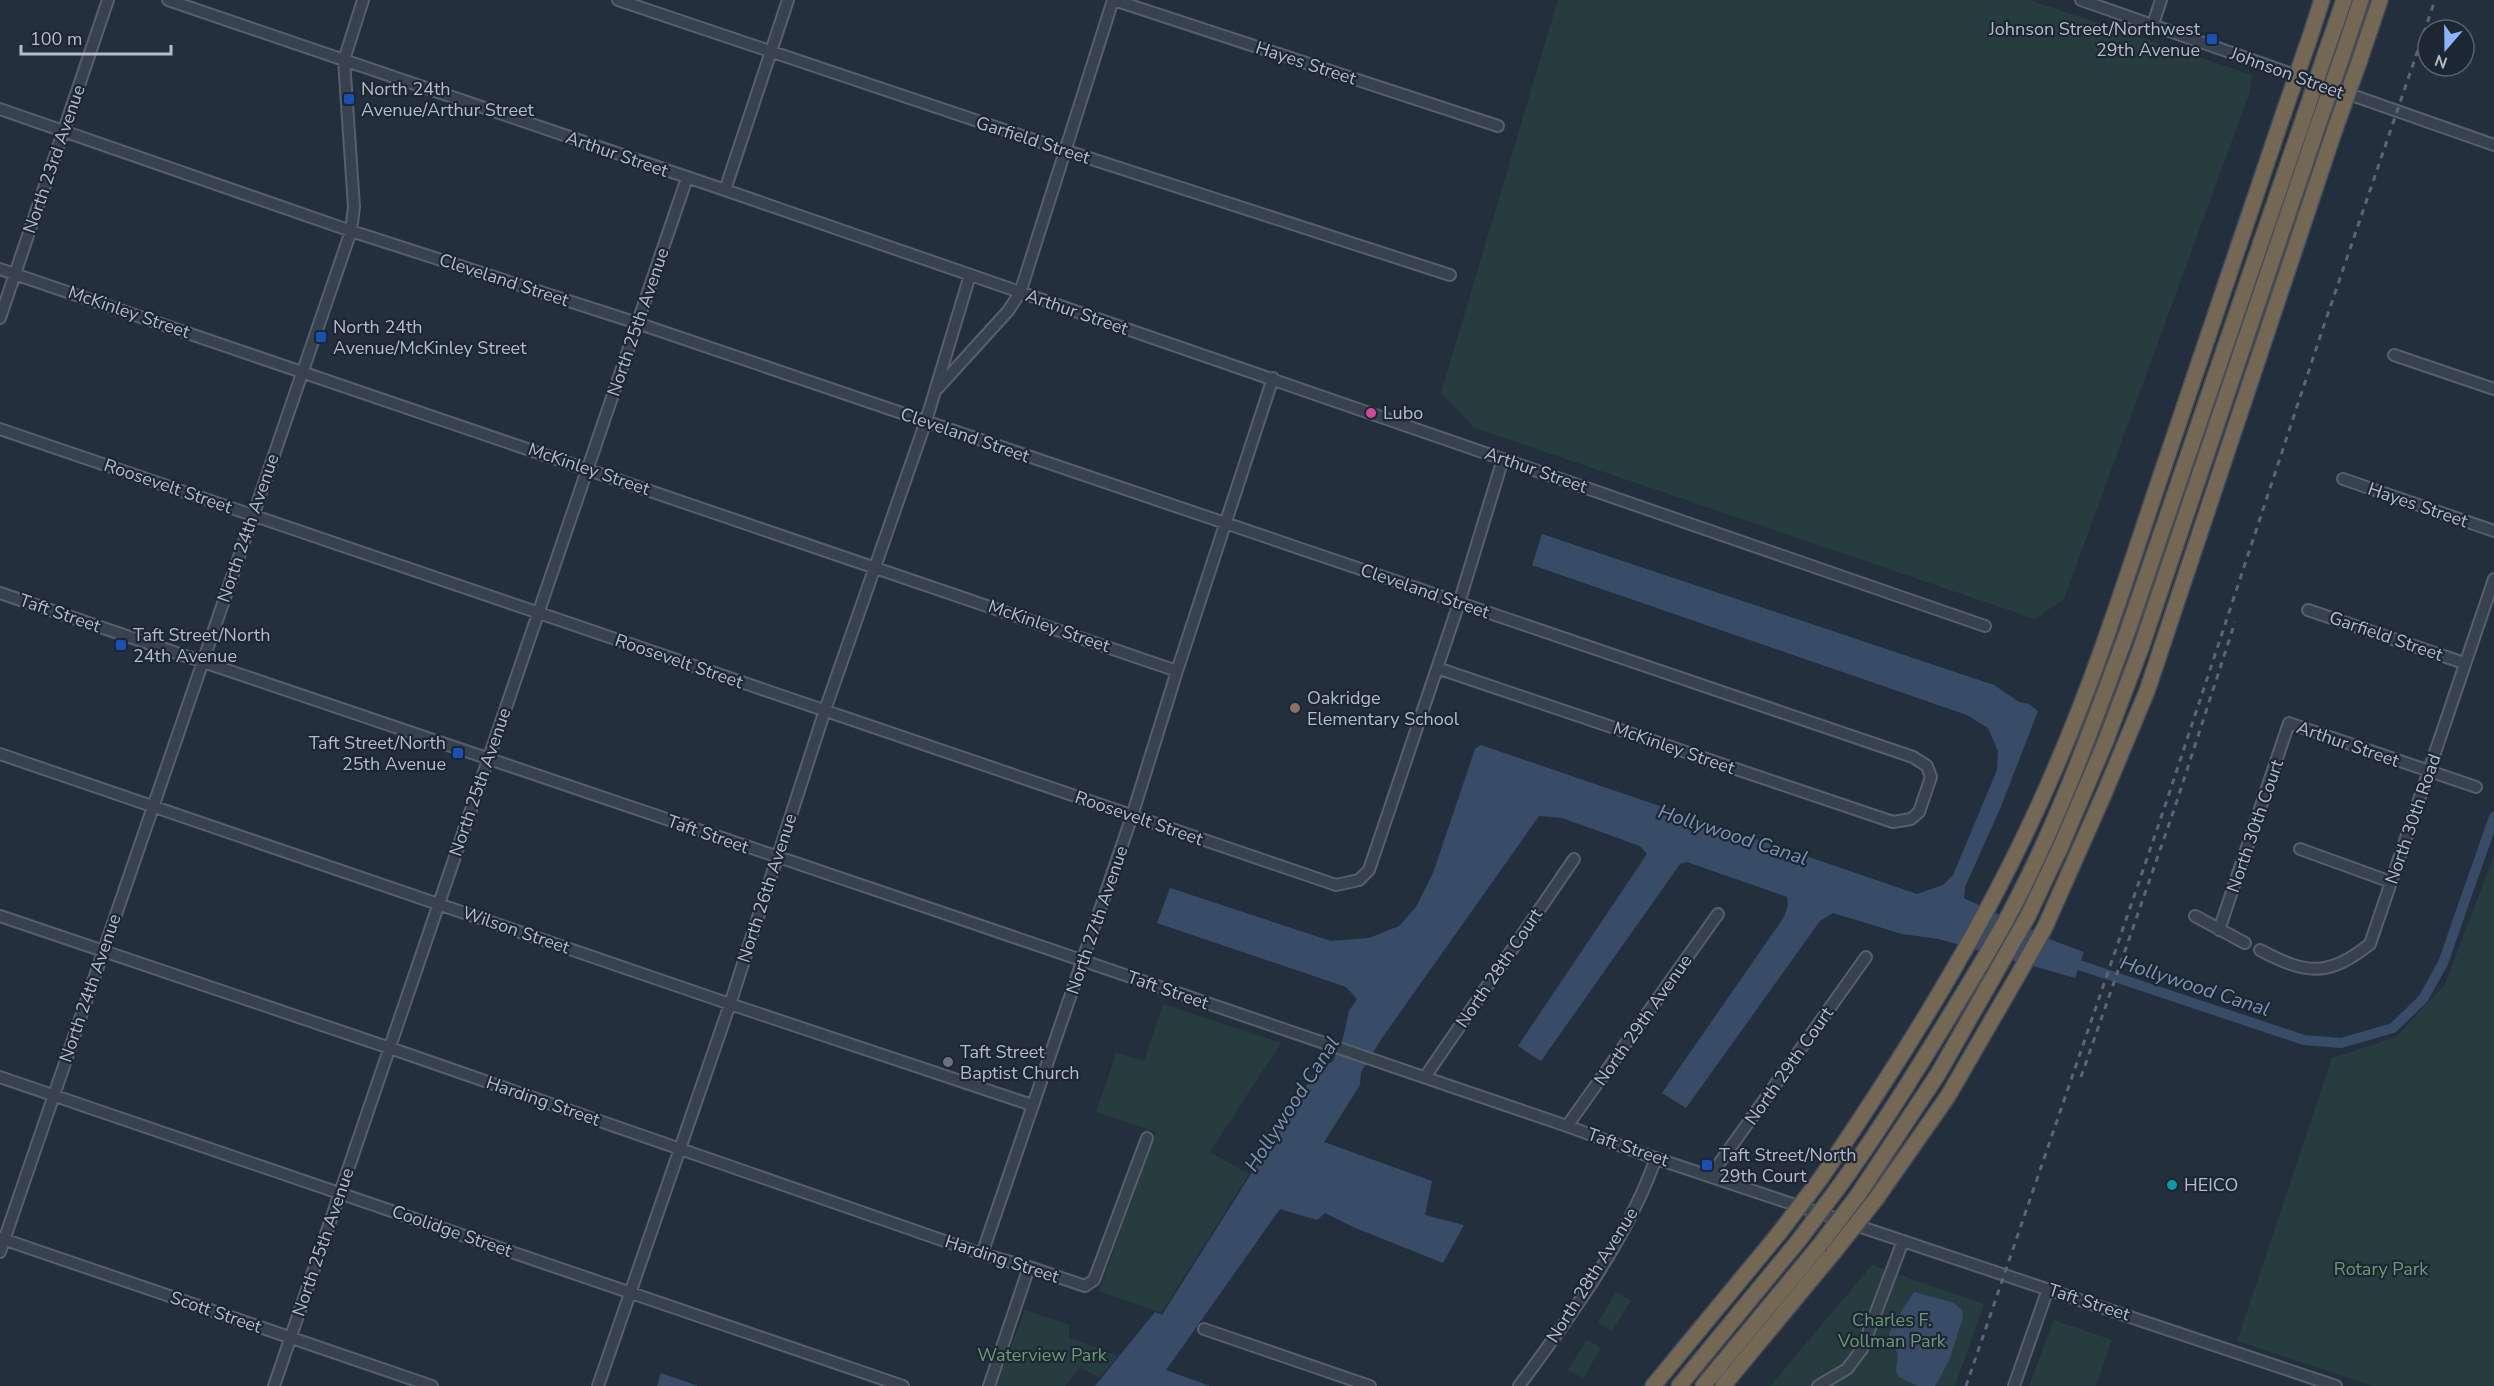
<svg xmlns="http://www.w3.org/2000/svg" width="2494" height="1386" font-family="'Nunito Sans',sans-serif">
  <rect width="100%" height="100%" fill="#242f3e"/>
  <path fill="#263c3f" d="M1558,0H2030L2252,75L2249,94L2064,599L2035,619L1475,428L1441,393Z
    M2494,856V1386H2373L2237,1341L2332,1058L2396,1037L2445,984Z
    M1163,1004L1281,1043L1210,1152L1249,1174L1161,1313L1099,1291L1156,1132L1096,1112L1116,1053L1144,1061Z
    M1872,1265L1984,1304L1955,1386H1770Z
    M1616,1292L1631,1301L1612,1331L1598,1323Z
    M1025,1310L1069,1325V1337L1118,1356L1099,1378L1080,1367L1065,1386H996Z
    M2054,1320L2112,1340L2096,1386H2029Z
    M1587,1339L1601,1348L1583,1378L1568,1370Z"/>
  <path fill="#394c67" d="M1542,534L1994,685L2019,702L2029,704L2038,711L2000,809L1965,887L1964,898L2057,942L2084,952L2075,978L1939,939L1902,934L1833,913L1820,921L1686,1108L1662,1093L1784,917L1788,905L1787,897L1687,862L1680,864L1541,1061L1518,1046L1647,854L1640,846L1562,818L1539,816L1382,1038L1361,1072L1360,1085L1324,1142L1432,1181L1425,1215L1464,1225L1443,1263L1353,1227L1325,1213L1317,1220L1280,1209L1166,1370L1210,1386H1095L1155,1312L1162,1315L1316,1071L1333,1061L1343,1038L1349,1011L1357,999L1346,987L1157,923L1170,888L1331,941L1369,938L1399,926L1416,907L1433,873L1475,749L1481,745L1917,894L1943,885L1953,875L1997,770L1998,751L1988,728L1967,715L1532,565Z
    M1914,1292L1954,1303L1962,1310L1963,1317L1949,1361L1935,1386H1918L1899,1377L1896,1371L1898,1353L1888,1339L1892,1326Z
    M661,1373L698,1386H657Z"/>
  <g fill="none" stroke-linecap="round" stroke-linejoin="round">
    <path stroke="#394c67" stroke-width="10" d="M2067,961L2304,1040L2341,1043L2393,1028L2423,999L2443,963L2494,817"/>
    <g stroke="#565f6c" stroke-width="14">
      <path id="minor" d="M168,0L725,190L1985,626
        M618,0L1067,151L1450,275
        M1114,0L1498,126
        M2081,0L2494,145
        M2153,24L2161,0
        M0,109L351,231L637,323L1913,757L1927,766L1931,777L1919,812L1911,819L1893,822L1437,668
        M725,190L788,0
        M0,269L1177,671
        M0,318L108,0
        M2394,355L2494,389
        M938,388L1008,311L1020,293L1113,0
        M0,429L1336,885L1359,880L1369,870L1459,603L1503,459
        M2343,479L2494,531
        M0,593C523,770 1045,947 1567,1126L1643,1154L2336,1386
        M2308,610L2464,663
        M0,754L730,1004L1032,1105
        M2300,849L2391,882
        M0,916L390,1048L982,1254L1029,1267L1085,1286L1094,1280L1147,1138
        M2195,916L2245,943
        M2219,930L2289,723L2476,787
        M2260,950C2307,975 2328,977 2370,944L2494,579
        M0,1077L903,1386
        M1425,1077L1574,859
        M1567,1126L1718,914
        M1711,1175L1866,957
        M0,1238L432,1386
        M0,1252L351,231L354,207L344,60L363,0
        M982,1254L1132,816L1177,671L1273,378
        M1204,1329L1370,1386
        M274,1386L687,178
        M598,1386L730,1004L825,710L926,421L970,275
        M989,1386L1029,1267
        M1519,1386C1570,1317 1627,1240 1656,1158
        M1818,1386L1847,1369L1862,1349L1903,1241
        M2014,1386L2048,1289"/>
    </g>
    <g stroke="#434c59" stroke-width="18">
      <path id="highway" d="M2310,37L2322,0
        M2326,52L2344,0
        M2342,57L2361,0
        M2359,62L2380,0
        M1821,1178C1909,1048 1992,916 2054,771C2094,680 2124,585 2156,490C2199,364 2241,238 2284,112
        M1838,1188C1878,1133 1914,1075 1949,1017C1970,982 1992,947 2011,911C2058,822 2093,725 2128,630L2304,117
        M1858,1195L1938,1074L2028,916L2061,846L2105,743L2141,648L2319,122
        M1876,1199L1948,1096L2018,975L2045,927L2104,794L2147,691L2335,129
        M1653,1386L1780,1232
        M1679,1386L1799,1240
        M1703,1386L1819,1246
        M1723,1386L1834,1252"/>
    </g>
    <use href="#minor" stroke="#38414e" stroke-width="10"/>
    <use href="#highway" stroke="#746855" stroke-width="15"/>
    <path stroke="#5a6575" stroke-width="3" stroke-dasharray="6 6" stroke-linecap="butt" d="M2081,1077L2174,810L2235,622
      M1966,1386L2165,806L2321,334L2435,0"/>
    <g stroke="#434c59" stroke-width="18" stroke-linecap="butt">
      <path id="highway-bridge" d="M2284,112L2310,37
        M2304,117L2326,52
        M2319,122L2342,57
        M2335,129L2359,62
        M1780,1232L1821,1178
        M1799,1240L1838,1188
        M1819,1246L1858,1195
        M1834,1252L1876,1199"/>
    </g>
    <use href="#highway-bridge" stroke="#746855" stroke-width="15"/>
  </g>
  <g fill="#1a4fb4" stroke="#1d2633" stroke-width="2">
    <rect x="2206" y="33" width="12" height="12" rx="3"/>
    <rect x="343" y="93" width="12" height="12" rx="3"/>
    <rect x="315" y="331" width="12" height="12" rx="3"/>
    <rect x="115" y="639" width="12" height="12" rx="3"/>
    <rect x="452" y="747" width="12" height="12" rx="3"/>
    <rect x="1701" y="1159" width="12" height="12" rx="3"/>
  </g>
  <circle fill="#d1479c" stroke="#1d2633" stroke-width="2" cx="1371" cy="413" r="6"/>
  <circle fill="#8d6e63" stroke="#1d2633" stroke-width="2" cx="1295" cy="708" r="6"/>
  <circle fill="#6b7280" stroke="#1d2633" stroke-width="2" cx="948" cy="1062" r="6"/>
  <circle fill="#0f9aa8" stroke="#1d2633" stroke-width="2" cx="2172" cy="1185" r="6"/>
  <g text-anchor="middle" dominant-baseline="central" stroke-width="4.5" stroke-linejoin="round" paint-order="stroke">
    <g font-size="18" fill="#b4bcc9" stroke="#1d2633" text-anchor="start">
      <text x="2200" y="29" text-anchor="end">Johnson Street/Northwest<tspan x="2200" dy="21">29th Avenue</tspan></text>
      <text x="361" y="89">North 24th<tspan x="361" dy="21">Avenue/Arthur Street</tspan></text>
      <text x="333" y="327">North 24th<tspan x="333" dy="21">Avenue/McKinley Street</tspan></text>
      <text x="1383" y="413">Lubo</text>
      <text x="133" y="635">Taft Street/North<tspan x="133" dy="21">24th Avenue</tspan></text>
      <text x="1307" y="698">Oakridge<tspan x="1307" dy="21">Elementary School</tspan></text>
      <text x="446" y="743" text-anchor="end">Taft Street/North<tspan x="446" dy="21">25th Avenue</tspan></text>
      <text x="960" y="1052">Taft Street<tspan x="960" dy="21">Baptist Church</tspan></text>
      <text x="1719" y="1155">Taft Street/North<tspan x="1719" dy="21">29th Court</tspan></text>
      <text x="2184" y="1185">HEICO</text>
    </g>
    <g font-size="18" fill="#b4bcc9" stroke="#1d2633">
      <text transform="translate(1306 63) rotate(18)">Hayes Street</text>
      <text transform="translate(2287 73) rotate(20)">Johnson Street</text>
      <text transform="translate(1033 140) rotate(18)">Garfield Street</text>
      <text transform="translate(617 154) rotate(19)">Arthur Street</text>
      <text transform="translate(54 159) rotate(-71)">North 23rd Avenue</text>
      <text transform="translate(504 280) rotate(18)">Cleveland Street</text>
      <text transform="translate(129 312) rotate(19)">McKinley Street</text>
      <text transform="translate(1077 312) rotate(19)">Arthur Street</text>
      <text transform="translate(638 322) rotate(-71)">North 25th Avenue</text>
      <text transform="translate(965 435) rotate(19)">Cleveland Street</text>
      <text transform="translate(589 469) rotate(19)">McKinley Street</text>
      <text transform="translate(1536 470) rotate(19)">Arthur Street</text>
      <text transform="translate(168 486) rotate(19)">Roosevelt Street</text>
      <text transform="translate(2418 505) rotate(19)">Hayes Street</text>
      <text transform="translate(248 528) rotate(-71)">North 24th Avenue</text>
      <text transform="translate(1425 591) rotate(19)">Cleveland Street</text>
      <text transform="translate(60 613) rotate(19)">Taft Street</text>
      <text transform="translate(1049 626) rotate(19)">McKinley Street</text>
      <text transform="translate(2386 636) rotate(19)">Garfield Street</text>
      <text transform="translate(679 661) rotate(19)">Roosevelt Street</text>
      <text transform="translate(2348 744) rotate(19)">Arthur Street</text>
      <text transform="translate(1674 748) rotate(19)">McKinley Street</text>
      <text transform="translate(480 782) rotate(-71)">North 25th Avenue</text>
      <text transform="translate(1139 818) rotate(19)">Roosevelt Street</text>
      <text transform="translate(2413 819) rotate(-71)">North 30th Road</text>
      <text transform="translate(2255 826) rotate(-71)">North 30th Court</text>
      <text transform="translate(708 834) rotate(19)">Taft Street</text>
      <text transform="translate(767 888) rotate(-72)">North 26th Avenue</text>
      <text transform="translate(1097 920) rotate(-71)">North 27th Avenue</text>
      <text transform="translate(516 930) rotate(19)">Wilson Street</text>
      <text transform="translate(1499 968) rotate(-56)">North 28th Court</text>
      <text transform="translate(90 988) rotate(-71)">North 24th Avenue</text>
      <text transform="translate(1168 990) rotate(19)">Taft Street</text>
      <text transform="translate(1643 1020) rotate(-55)">North 29th Avenue</text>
      <text transform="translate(1789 1066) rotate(-55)">North 29th Court</text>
      <text transform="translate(543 1101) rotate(19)">Harding Street</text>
      <text transform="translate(1628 1147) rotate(19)">Taft Street</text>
      <text transform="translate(452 1231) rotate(19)">Coolidge Street</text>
      <text transform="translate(323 1242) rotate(-71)">North 25th Avenue</text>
      <text transform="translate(1002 1259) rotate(18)">Harding Street</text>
      <text transform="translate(1592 1275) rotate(-58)">North 28th Avenue</text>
      <text transform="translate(2089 1302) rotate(18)">Taft Street</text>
      <text transform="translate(216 1312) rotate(19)">Scott Street</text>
    </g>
    <g font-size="18" fill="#6b9a76" stroke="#1d2633">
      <text x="2381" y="1269">Rotary Park</text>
      <text x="1892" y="1320">Charles F.<tspan x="1892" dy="21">Vollman Park</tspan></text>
      <text x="1042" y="1355">Waterview Park</text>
    </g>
    <g font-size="20" font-style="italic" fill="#7c92b1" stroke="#1d2633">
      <text transform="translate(1733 835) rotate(18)">Hollywood Canal</text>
      <text transform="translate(2195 986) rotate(18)">Hollywood Canal</text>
      <text transform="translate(1292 1104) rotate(-57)">Hollywood Canal</text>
    </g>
  </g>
  <g transform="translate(2446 48) rotate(200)"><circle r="28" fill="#1d2633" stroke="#59626f" stroke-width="1.5"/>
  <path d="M0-4.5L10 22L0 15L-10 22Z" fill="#8ab4f8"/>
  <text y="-9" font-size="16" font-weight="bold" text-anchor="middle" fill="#b4bcc9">N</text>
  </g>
  <path d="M21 45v9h150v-9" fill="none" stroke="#b4bcc9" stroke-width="3"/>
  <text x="30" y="45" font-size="18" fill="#b4bcc9" stroke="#1d2633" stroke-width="4.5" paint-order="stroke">100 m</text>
</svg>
